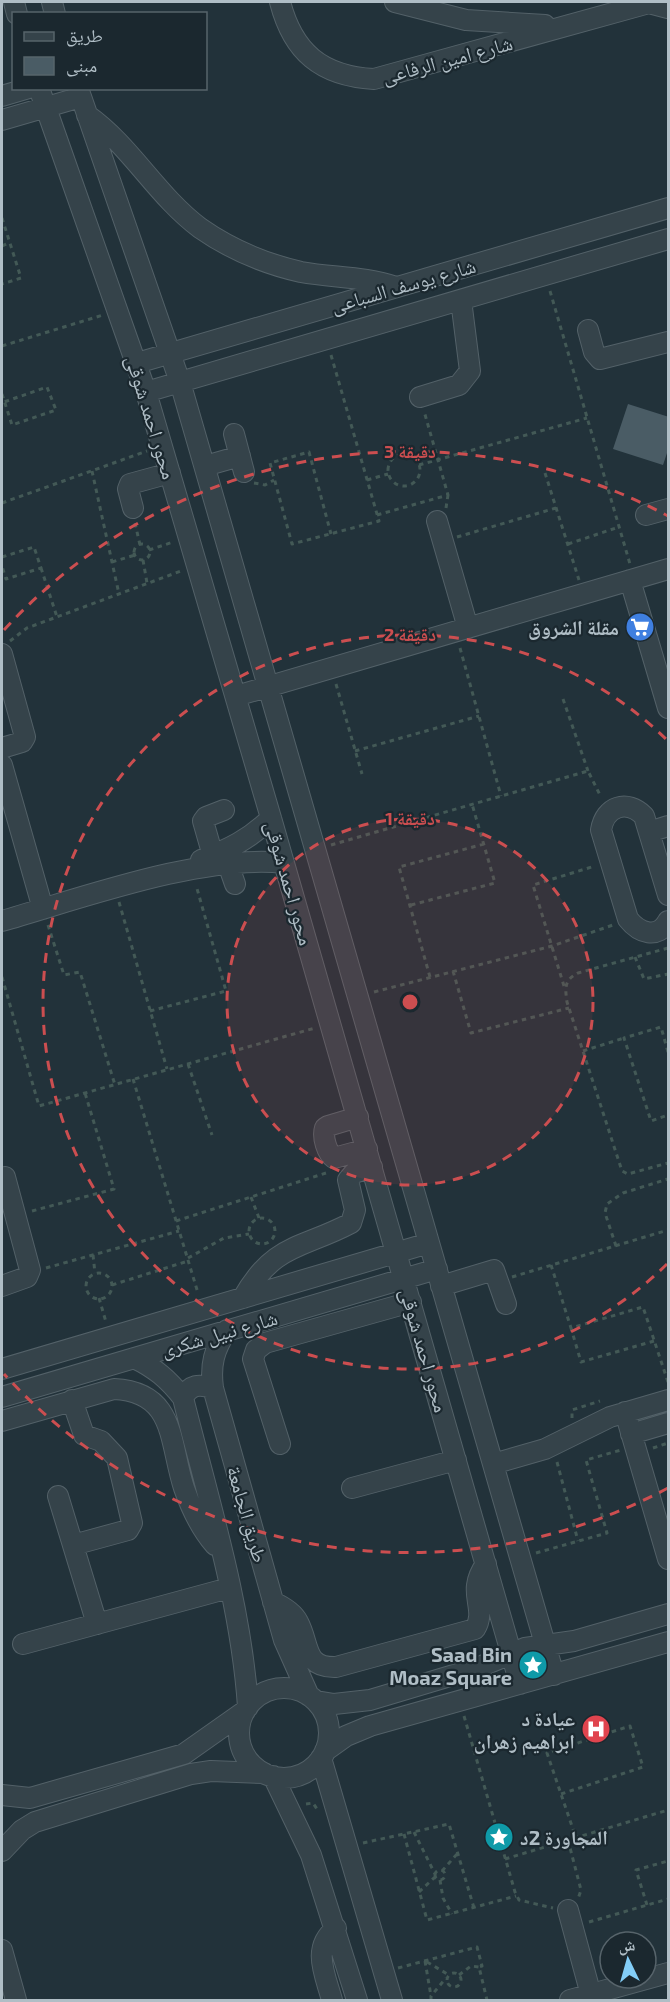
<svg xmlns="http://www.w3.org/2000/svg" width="670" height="2002" font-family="'Exo 2','Noto Naskh Arabic',sans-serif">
  <rect width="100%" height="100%" fill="#22323a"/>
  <path fill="#4a5c65" d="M628,404L669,417V447L663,465L613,449Z"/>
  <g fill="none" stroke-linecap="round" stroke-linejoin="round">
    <g stroke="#536168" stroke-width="22">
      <path id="minor" d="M14,2L17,14
        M52,2L55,14
        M280,2C293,52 321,76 374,79L649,3L668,8
        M395,2L466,20L545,25
        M39,88L146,392L271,818L520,1684
        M78,88L180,382L554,1675
        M2,96L29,88
        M87,115C131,146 156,195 200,228C230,249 266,264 301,272C333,278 364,276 396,287
        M2,120L81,97
        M588,330L594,352L600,359L668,342
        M137,363L668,208
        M146,392L668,239
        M420,397L459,385L470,371L461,300
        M234,434L244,472
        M205,466L240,456
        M133,508L128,489L130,484L170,473
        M646,515L668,509
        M437,521L468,628
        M630,580L668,708
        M2,654L25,737L22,742L2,748
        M236,696L668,569
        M2,765L43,909
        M649,832L668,826
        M213,856L203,821L206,817L224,810
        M201,860C229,849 250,839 271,818
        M228,864L235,884
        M668,895L644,816C627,799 605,806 601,830L628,919C639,933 658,940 668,921
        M2,921C82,898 203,854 284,863
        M358,1117L328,1126L325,1128C322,1137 327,1153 334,1158L367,1149
        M2,1286L27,1277L30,1270L5,1177
        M441,1286L494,1270L506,1304
        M243,1298C274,1243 302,1249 351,1223L355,1210L348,1180L354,1173L372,1167
        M227,1330C214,1350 210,1364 213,1388L284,1640L309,1696
        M134,1358C155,1368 168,1379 183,1398C208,1499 241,1602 248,1707
        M2,1369L429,1243
        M2,1397L437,1269
        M183,1398C190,1384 199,1384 213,1388
        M72,1400L84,1435L101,1441L117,1458L132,1523L128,1530L73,1545
        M625,1412L668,1559
        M2,1421L114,1389C176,1392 169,1442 184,1488C191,1508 201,1529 215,1545
        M631,1434L668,1423
        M280,1444L253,1359L256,1350L265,1343L411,1302
        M493,1464L545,1449L610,1417L668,1400
        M352,1488L456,1460
        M58,1496L97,1624
        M273,1602C282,1606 293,1612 298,1622C310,1644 303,1668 336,1667L475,1629C488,1608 465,1593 486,1564
        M23,1644L229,1588
        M239 1733a45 45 0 1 1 90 0a45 45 0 1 1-90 0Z
        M316,1701L334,1704L370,1700L477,1668L525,1648L574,1641L668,1614
        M325,1751L346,1736L370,1726L668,1642
        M321,1758L392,2000
        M273,1776L311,1855L357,2000
        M2,1795L30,1798L184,1754L245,1711
        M2,1851L22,1830L35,1822L191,1774L211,1771L264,1773
        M568,1910L591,1995
        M2,1950L16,2000
        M332,2000C325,1974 311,1948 336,1928
        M570,2000L668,1973"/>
    </g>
    <path stroke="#435956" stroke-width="3" stroke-dasharray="4.5 4.5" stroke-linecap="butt" d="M2,218L21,278L2,284
      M2,246L9,243
      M550,291L630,564
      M2,346L103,315
      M331,355L379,521L292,544L270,463L309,452L331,534
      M2,394L12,425L56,410L47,387L4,402
      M388 470a16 16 0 1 1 32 0a16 16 0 1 1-32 0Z
      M419,465L587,418
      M92,471L119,594
      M545,473L579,580
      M367,480L388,474
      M254,483L265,485L274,480
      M2,503L147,451
      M446,508L448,495
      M377,515L448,495L424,411
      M135,523L140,545
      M457,537L556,508
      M568,544L619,527
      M134 552a8 8 0 1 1 16 0a8 8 0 1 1-16 0Z
      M149,550L173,542
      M2,557L34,547L41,568L6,579L2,566
      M143,560L147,583
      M112,562L135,555
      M41,568L57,617
      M10,641L27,628L181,571
      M460,648L501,796
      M336,684L362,774
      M563,699L588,771
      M355,751L479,716
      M331,845L588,771L601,797
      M119,902L167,1069
      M411,905L495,883L472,804
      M48,925L64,975L80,972L115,1085
      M668,948L578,973C564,980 565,988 567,1002L622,1171L628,1174L668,1163
      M635,957L644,979L668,974
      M453,971L471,1033L569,1008
      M2,977L39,1106L315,1028
      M430,977L399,867L484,844
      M564,986L533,885L595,866
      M374,992L552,946L613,925
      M150,1011L226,991L196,885
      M583,1051L624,1038
      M668,1052L661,1027L624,1038L651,1121L668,1115
      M188,1064L212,1135
      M133,1079L198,1293
      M251,1197L259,1218
      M32,1211L114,1189L85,1093
      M249 1231a13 13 0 1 1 26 0a13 13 0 1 1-26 0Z
      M176,1221L326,1173
      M616,1246L605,1213L607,1204L623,1193L668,1179
      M93,1255L95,1273
      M188,1258L224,1238L249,1234
      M551,1265L571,1328
      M46,1268L179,1231
      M86 1286a13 13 0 1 1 26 0a13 13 0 1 1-26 0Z
      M512,1277L668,1230
      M112,1285L188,1261
      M99,1298L106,1322
      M654,1341L581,1362L571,1328L643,1307L668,1382
      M572,1418V1410L600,1401
      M653,1448L668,1443
      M557,1462L578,1541
      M536,1553L607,1533L586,1460L621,1450
      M464,1716L515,1892L519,1900L553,1908
      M561,1794L643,1767L630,1726L547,1753L576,1838
      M306,1804L313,1803L317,1809
      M414,1832L435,1874
      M404,1834L427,1920L516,1896
      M568,1840L581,1890L578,1899
      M363,1843L449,1824L474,1908
      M505,1859L668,1810
      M435 1875a5 5 0 1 1 10 0a5 5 0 1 1-10 0Z
      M442,1871L457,1854
      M440,1880L443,1898L452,1914
      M419,1892L435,1877
      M647,1905L636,1870L668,1861
      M589,1922L668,1899
      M425,1961L431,1996
      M427,1962L449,1975
      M398,1968L477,1947L482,1966L479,1967L487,2000
      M447 1980a7 7 0 1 1 14 0a7 7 0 1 1-14 0Z
      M459,1975L471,1966L479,1967
      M431,2000V1996L446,1978"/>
    <use href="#minor" stroke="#35434a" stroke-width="20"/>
  </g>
  <circle cx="410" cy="1002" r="183" fill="#cc4e50" fill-opacity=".12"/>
  <g fill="none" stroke="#cc4e50" stroke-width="3" stroke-dasharray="10 8">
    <circle cx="410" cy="1002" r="183"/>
    <path d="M667 1264A367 367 0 1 1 667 740"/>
    <path d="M668 1488A550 550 0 0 1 4 1374M4 630A550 550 0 0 1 668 516"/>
  </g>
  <defs>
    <g id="supermarket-disc" transform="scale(1.5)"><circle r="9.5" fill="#3f7fe0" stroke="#1b282f"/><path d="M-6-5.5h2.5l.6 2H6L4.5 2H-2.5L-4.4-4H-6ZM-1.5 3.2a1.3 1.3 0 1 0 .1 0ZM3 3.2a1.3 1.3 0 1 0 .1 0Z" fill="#fff"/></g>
    <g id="sight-disc" transform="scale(1.5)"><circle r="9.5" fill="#0f9aa8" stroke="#1b282f"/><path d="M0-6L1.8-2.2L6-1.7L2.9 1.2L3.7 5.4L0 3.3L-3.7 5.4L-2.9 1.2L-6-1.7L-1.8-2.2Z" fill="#fff"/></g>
    <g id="hospital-disc" transform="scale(1.5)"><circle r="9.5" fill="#e0444e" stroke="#1b282f"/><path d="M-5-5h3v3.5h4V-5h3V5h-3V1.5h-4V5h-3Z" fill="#fff"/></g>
  </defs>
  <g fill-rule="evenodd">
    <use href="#supermarket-disc" x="640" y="627"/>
    <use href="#sight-disc" x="533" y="1665"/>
    <use href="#hospital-disc" x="596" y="1729"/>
    <use href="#sight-disc" x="499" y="1837"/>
  </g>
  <g text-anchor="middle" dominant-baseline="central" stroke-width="4.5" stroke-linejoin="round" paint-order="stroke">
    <g font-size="20" fill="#b0bec6" stroke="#1b282f">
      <text transform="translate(447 59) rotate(-15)">شارع امين الرفاعى</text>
      <text transform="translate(403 285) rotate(-16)">شارع يوسف السباعى</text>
      <text transform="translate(152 417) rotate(73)">محور احمد شوقى</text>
      <text transform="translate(290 883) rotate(74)">محور احمد شوقى</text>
      <text transform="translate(219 1333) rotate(-16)">شارع نبيل شكرى</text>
      <text transform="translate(425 1350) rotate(74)">محور احمد شوقى</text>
      <text transform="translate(248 1514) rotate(74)">طريق الجامعة</text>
    </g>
    <g font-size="20" font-weight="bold" fill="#b0bec6" stroke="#1b282f" text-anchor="end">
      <text x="619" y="627">مقلة الشروق</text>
      <text x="512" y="1654">Saad Bin<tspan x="512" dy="23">Moaz Square</tspan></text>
      <text x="575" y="1718">عيادة د<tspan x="575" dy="23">ابراهيم زهران</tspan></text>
      <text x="520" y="1837" text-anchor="start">المجاورة 2د</text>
    </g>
  </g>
  <circle cx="410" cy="1002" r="9" fill="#cc4e50" stroke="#1b282f" stroke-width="3"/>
  <g font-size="18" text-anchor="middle" font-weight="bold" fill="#cc4e50" stroke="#1b282f" stroke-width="4.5" stroke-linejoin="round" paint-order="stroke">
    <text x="410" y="458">3 دقيقة</text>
    <text x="410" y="641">2 دقيقة</text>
    <text x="410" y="825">1 دقيقة</text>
  </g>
  <rect width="670" height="2002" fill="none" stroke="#b0bec6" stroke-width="6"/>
  <rect x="12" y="12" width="195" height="78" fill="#1b282f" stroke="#57646b" stroke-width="1.5"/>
  <rect x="24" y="32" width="30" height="9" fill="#35434a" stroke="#57646b" stroke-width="1.5"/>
  <text x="66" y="42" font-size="18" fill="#b0bec6">طريق</text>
  <rect x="24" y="57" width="30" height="18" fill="#4a5c65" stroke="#57646b" stroke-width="1.5"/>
  <text x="66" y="72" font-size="18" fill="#b0bec6">مبنى</text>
  <g transform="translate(628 1960) rotate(355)"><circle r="28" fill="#1b282f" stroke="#57646b" stroke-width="1.5"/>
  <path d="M0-4.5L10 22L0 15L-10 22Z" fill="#83cef8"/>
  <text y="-9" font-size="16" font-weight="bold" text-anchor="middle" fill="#b0bec6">ش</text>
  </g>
</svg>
